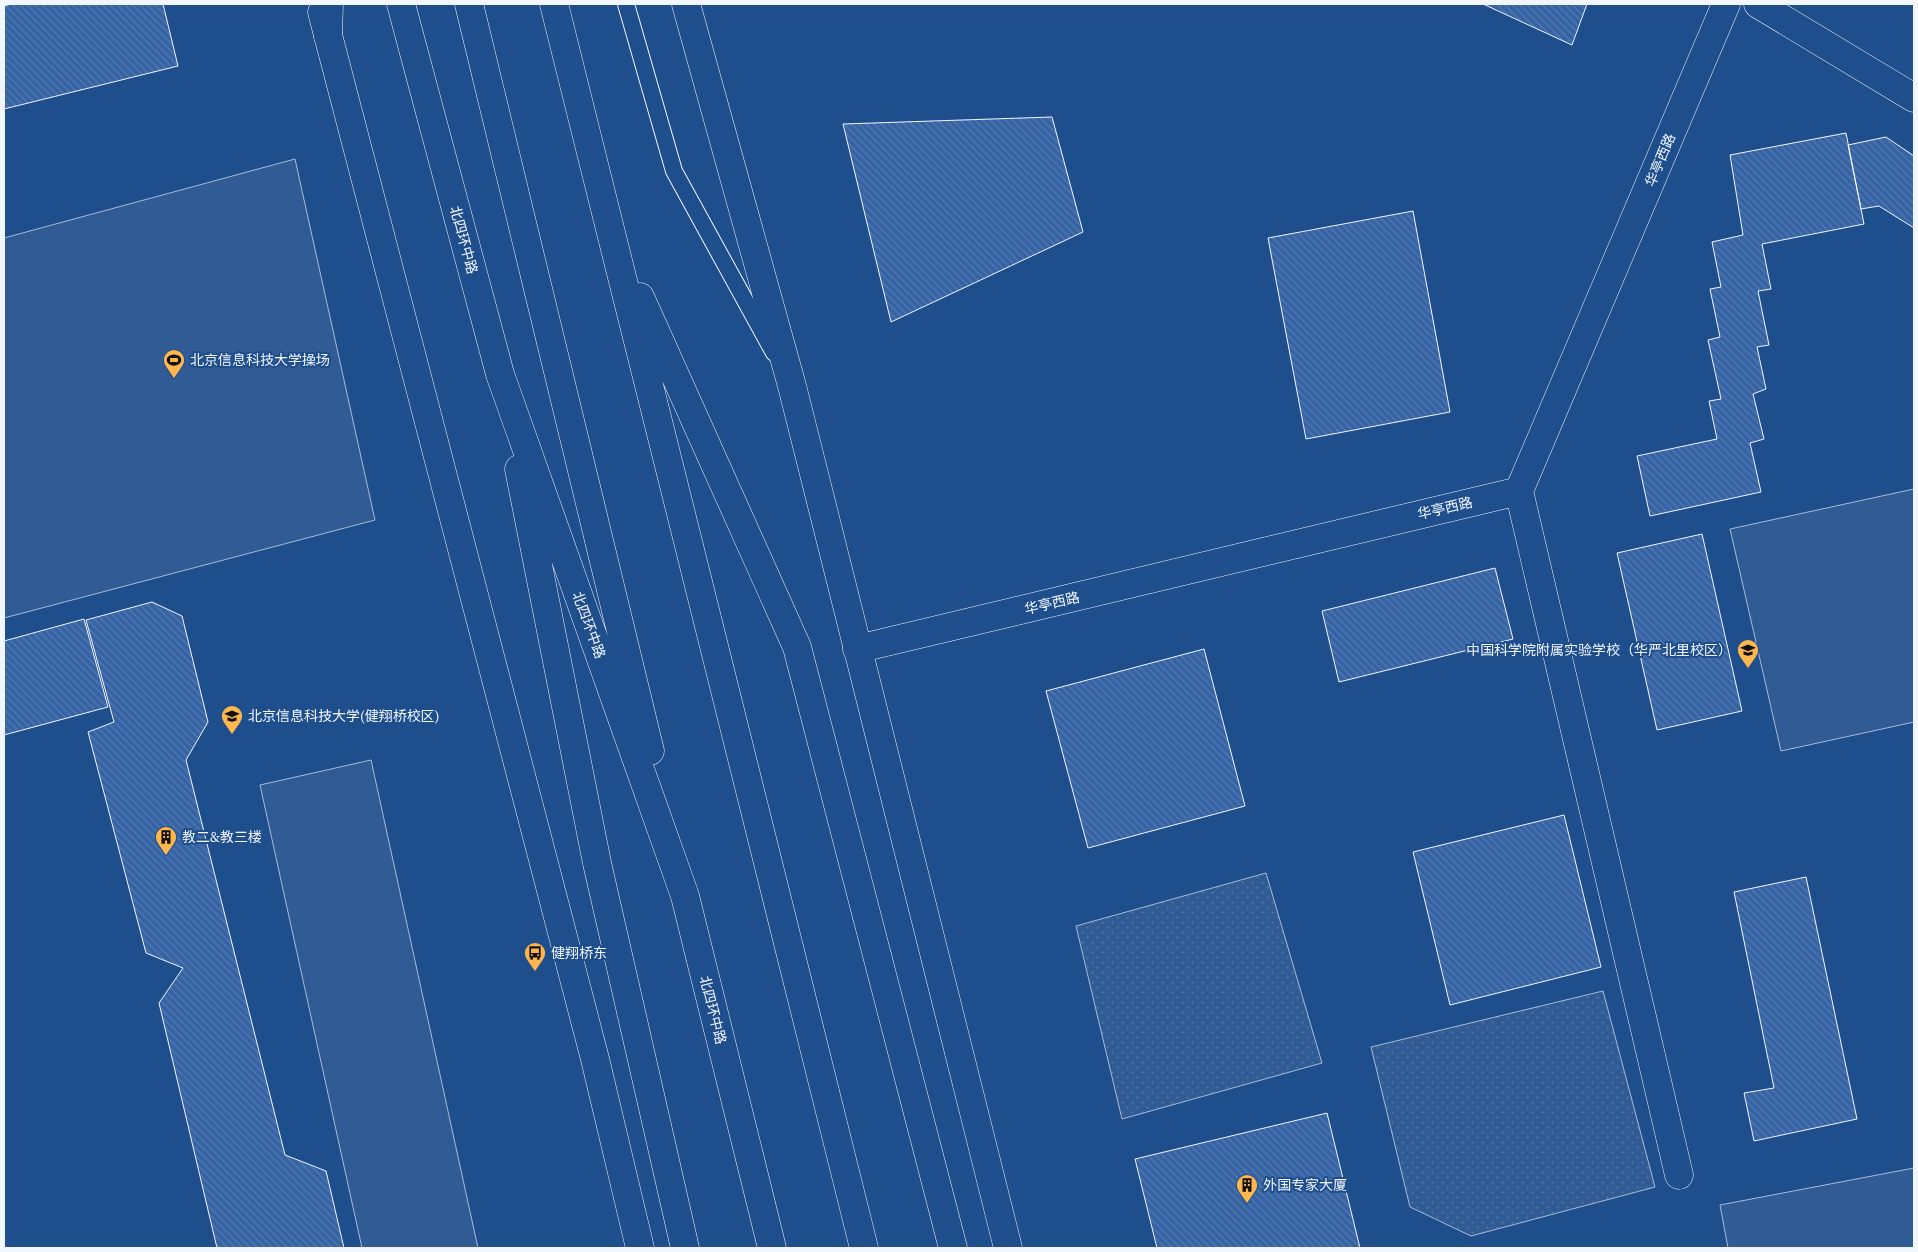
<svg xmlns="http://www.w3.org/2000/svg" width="1918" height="1252" font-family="'Source Serif 4','Noto Sans SC',serif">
  <defs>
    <pattern id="grass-dots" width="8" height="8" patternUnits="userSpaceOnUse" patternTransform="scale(1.25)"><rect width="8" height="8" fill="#305b95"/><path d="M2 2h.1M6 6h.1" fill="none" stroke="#4e73a5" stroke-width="1.8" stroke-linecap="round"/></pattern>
    <pattern id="building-back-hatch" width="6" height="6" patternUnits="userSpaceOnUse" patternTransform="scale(1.25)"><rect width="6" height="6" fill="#3563a3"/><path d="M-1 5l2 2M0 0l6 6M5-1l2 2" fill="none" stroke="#537ab1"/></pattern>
  </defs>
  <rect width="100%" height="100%" fill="#1f4e8c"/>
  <path fill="url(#grass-dots)" stroke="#a8bbd7" d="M1266,873L1322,1063L1122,1119L1076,926Z
    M1603,991L1655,1187L1471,1236L1410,1207L1371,1047Z"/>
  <path fill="#305b95" stroke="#a8bbd7" d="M295,159L375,520L4,618V238Z
    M1914,489V722L1781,751L1730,529Z
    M371,760L478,1248H362L260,785Z
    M1914,1168V1248H1728L1720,1205Z"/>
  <path fill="url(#building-back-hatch)" stroke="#f2f6ff" d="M11,4H163L178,66L4,109V6Z
    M1483,4H1587L1572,45Z
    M1052,117L1083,232L891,322L843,124Z
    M1846,133L1864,224L1762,244L1771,289L1758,291L1769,345L1757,347L1766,389L1753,394L1764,439L1750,443L1761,492L1650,516L1637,456L1717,439L1709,401L1721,399L1708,340L1720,337L1710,289L1721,287L1712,242L1743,235L1730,155Z
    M1886,137L1914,156V228L1879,206L1861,209L1848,145Z
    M1413,211L1450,412L1306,439L1268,238Z
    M1702,534L1742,711L1657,730L1617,553Z
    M1495,568L1513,639L1339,682L1322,611Z
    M152,602L182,616L208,722L186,760L285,1155L326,1171L344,1248H217L159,1003L183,968L146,953L88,732L114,722L86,620Z
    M84,619L108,707L4,735V641Z
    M1204,649L1245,806L1088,848L1046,691Z
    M1564,815L1601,967L1450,1005L1413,852Z
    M1806,877L1857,1119L1754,1141L1744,1093L1774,1088L1734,892Z
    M1327,1113L1360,1248H1157L1135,1159Z"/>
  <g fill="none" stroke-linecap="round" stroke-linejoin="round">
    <g stroke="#f2f6ff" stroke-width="18">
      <path id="lane" d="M626,4L674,171L774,353"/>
    </g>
    <g stroke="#f2f6ff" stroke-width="29">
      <path id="street" d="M1758,4L1914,98
        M1519,491L1679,1175
        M1519,491L1726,4
        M857,649L1519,491"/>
    </g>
    <g stroke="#f2f6ff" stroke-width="29">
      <path id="secondary" d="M686,4L792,386L1008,1248
        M322,12L595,1059L640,1248"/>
    </g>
    <g stroke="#f2f6ff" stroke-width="29">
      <path id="highway" d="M401,4L500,374L685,896L772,1248
        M469,4L650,751
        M554,4L864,1248
        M328,36L329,4
        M640,297L797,647L953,1248
        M519,469L597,863L685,1248"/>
    </g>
    <use href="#lane" stroke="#1f4e8c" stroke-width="16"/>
    <use href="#street" stroke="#1f4e8c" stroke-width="28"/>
    <use href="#secondary" stroke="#1f4e8c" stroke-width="28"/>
    <use href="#highway" stroke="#1f4e8c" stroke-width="28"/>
  </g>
  <defs>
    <g id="stadium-pin" transform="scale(1.125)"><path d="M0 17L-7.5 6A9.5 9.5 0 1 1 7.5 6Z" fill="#ffb74d" stroke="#1f4e8c"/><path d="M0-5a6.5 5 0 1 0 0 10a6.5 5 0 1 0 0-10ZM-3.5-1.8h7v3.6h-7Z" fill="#111"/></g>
    <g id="school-pin" transform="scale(1.125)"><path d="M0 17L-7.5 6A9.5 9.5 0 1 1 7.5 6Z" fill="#ffb74d" stroke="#1f4e8c"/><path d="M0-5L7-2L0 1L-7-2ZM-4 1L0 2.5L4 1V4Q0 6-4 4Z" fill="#111"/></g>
    <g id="university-pin" transform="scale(1.125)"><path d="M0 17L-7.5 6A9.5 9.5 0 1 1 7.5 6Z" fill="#ffb74d" stroke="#1f4e8c"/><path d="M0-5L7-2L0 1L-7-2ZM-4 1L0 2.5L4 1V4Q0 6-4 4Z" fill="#111"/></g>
    <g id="building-pin" transform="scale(1.125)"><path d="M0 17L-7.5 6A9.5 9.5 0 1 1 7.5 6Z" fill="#ffb74d" stroke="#1f4e8c"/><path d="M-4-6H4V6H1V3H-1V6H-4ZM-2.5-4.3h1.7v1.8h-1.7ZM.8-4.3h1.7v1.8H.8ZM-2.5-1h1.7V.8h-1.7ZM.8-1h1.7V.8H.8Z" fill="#111"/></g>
    <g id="bus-pin" transform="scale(1.125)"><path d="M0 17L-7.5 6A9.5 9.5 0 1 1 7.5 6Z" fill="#ffb74d" stroke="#1f4e8c"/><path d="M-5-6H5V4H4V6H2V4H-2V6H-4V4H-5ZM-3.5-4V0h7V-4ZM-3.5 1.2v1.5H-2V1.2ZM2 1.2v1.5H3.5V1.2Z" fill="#111"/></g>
  </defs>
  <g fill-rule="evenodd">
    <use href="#stadium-pin" x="174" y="360"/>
    <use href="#school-pin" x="1748" y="650"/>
    <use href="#university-pin" x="232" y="716"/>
    <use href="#building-pin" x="166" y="837"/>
    <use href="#bus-pin" x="535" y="953"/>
    <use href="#building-pin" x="1247" y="1185"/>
  </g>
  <g text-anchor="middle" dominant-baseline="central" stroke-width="4" stroke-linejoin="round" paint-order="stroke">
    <g font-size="14" fill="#f2f6ff" stroke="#1f4e8c">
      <text transform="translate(1660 160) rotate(-67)">华亭西路</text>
      <text transform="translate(464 240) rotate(75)">北四环中路</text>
      <text transform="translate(1445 508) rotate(-13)">华亭西路</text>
      <text transform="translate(1052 603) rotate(-13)">华亭西路</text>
      <text transform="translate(589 625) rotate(70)">北四环中路</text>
      <text transform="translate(713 1010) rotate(76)">北四环中路</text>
    </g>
    <g font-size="14" fill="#f2f6ff" stroke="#1f4e8c" text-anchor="start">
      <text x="190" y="360">北京信息科技大学操场</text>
      <text x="1732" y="650" text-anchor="end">中国科学院附属实验学校（华严北里校区）</text>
      <text x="248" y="716">北京信息科技大学(健翔桥校区)</text>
      <text x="182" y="837">教二&amp;教三楼</text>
      <text x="551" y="953">健翔桥东</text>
      <text x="1263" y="1185">外国专家大厦</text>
    </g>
  </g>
  <rect width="1918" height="1252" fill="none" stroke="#f2f6ff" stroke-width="10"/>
</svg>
